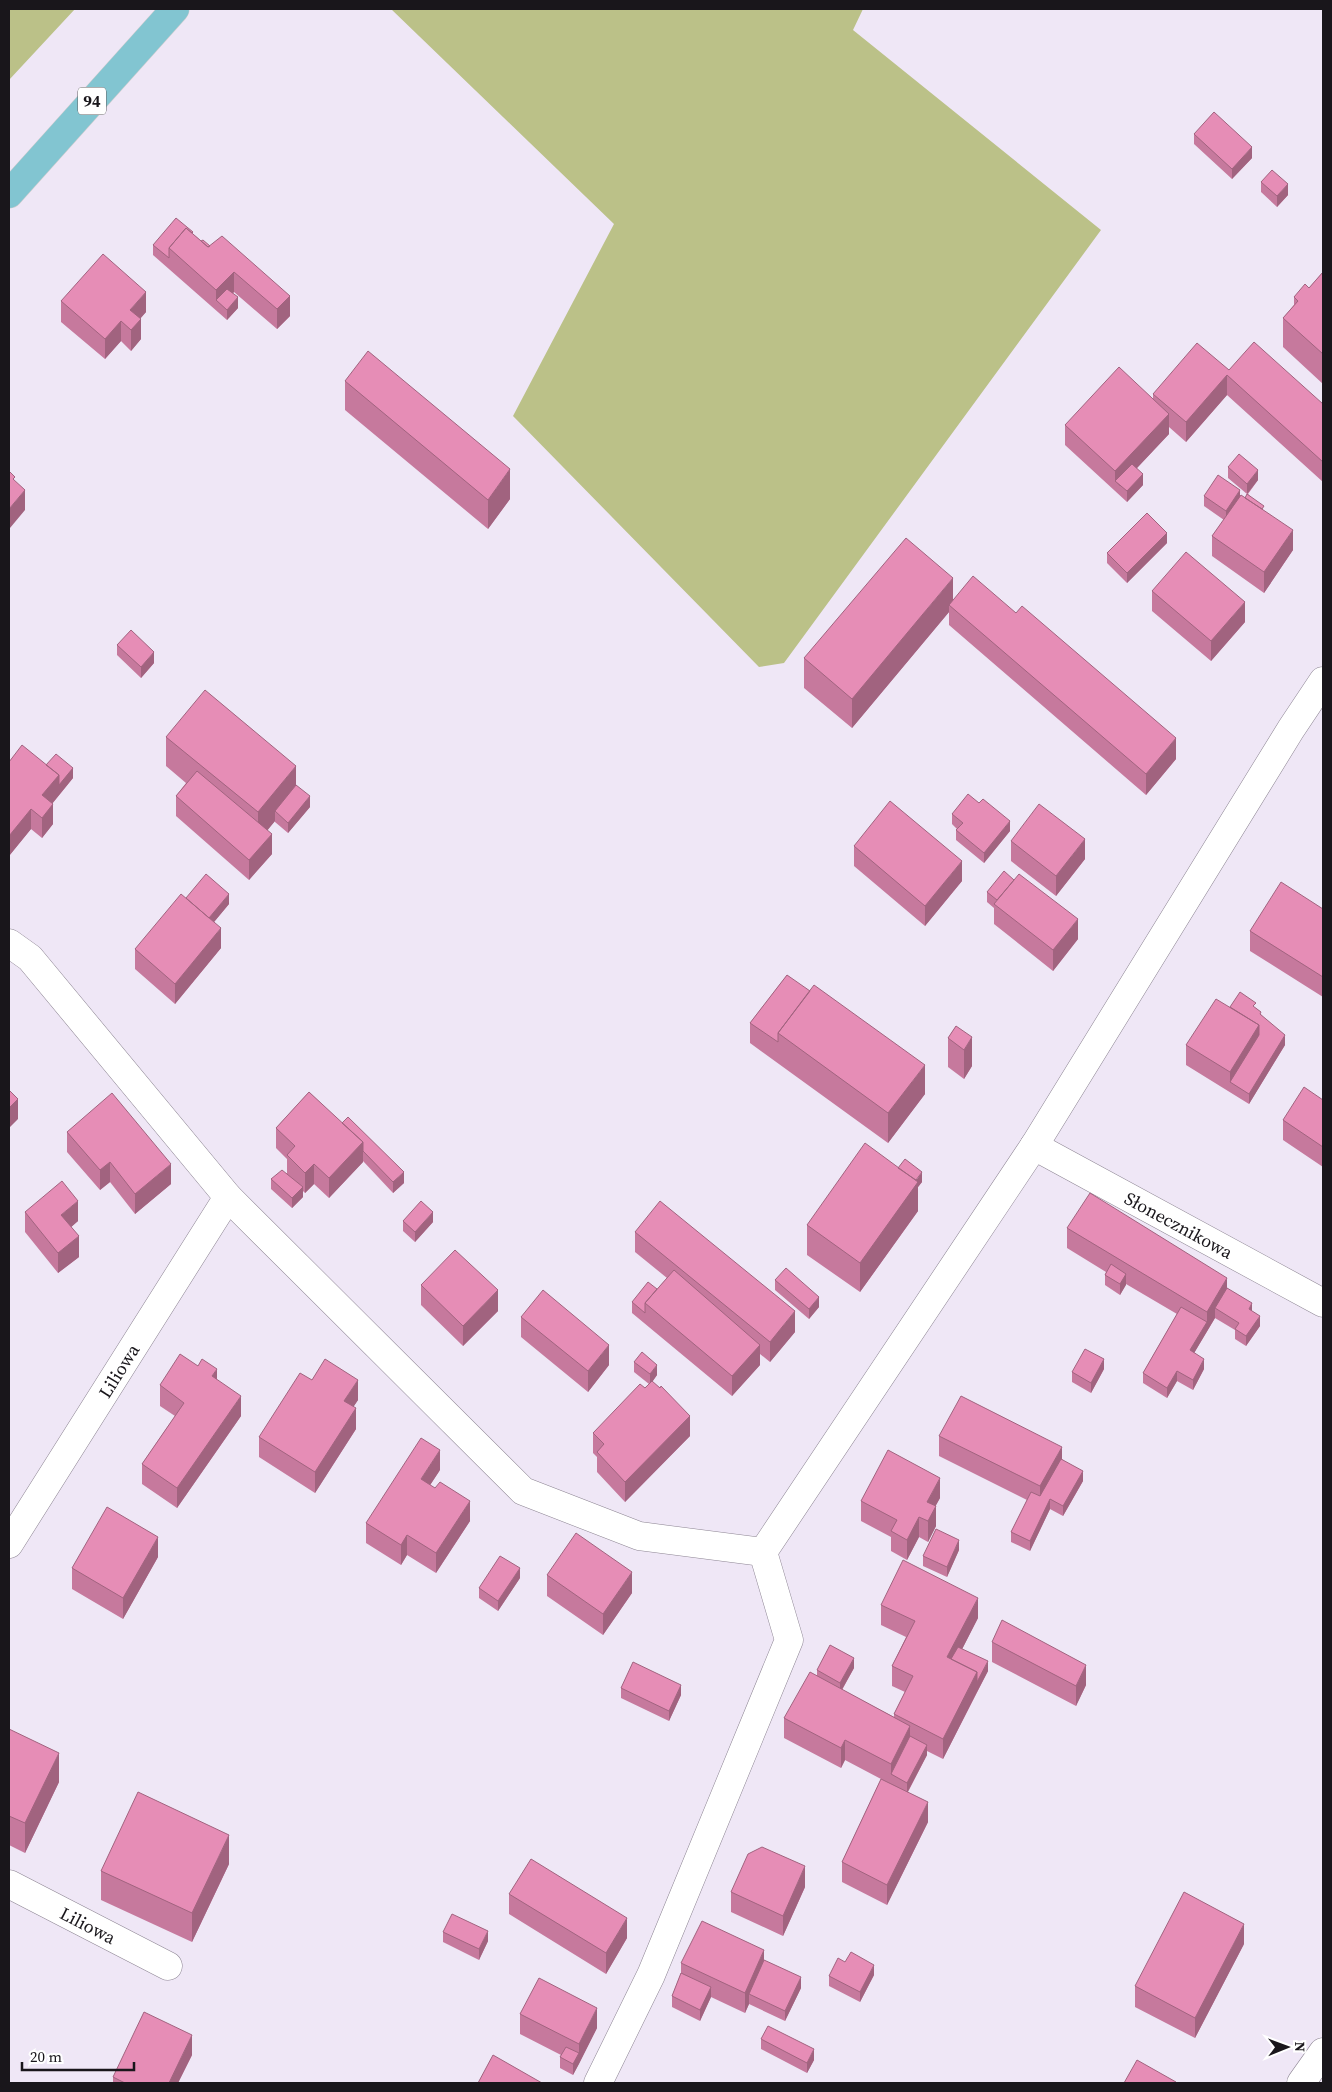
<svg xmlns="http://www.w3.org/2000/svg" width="1332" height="2092" font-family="'Source Serif 4',serif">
  <rect width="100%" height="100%" fill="#efe7f6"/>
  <path fill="#bbc188" d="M9,9H75L9,80Z
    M391,9H863L853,30L1101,230L784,663L759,667L513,416L614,224Z"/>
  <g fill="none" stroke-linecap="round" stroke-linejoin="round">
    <g stroke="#8d8593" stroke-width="29">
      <g id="street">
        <path d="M9,943L30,958L228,1197L523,1491L639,1536L763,1552"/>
        <path id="s1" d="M1034,1146L1323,1303"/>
        <path id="s2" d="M9,1544L228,1197"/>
        <path id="s3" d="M9,1884L168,1966"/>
        <path d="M598,2083L651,1975L789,1640L763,1552L1034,1146L1291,729L1323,681"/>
        <path d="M1301,2083L1323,2052"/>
      </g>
    </g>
    <g stroke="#cccccd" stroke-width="29">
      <path id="primary" d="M9,194L175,9"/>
    </g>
    <use href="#street" stroke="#fff" stroke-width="28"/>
    <use href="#primary" stroke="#82c5d1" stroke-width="28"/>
  </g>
  <path fill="#c6799d" d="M1194,134L1252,158L1232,179L1194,144Z
    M1261,182L1288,195L1277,207L1261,192Z
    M193,234L290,316L277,329L234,292L233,293L238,308L227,320L153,255V245Z
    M1323,256V384L1283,347V318L1294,305V297L1309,288L1323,272Z
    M61,301L146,312L140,319L141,339L131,351L121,341L105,359L61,322Z
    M1229,370L1323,404V482L1227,395L1186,442L1169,427V434L1137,468L1143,485L1127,502L1065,445V425L1153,400V394Z
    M345,381L510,499L488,529L345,410Z
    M1228,467L1258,480L1248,494L1264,511L1293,550L1264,593L1212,556V536L1224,520L1204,506V496L1240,495L1245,498L1247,494L1228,478Z
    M1167,543L1127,583L1107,563V553Z
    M1152,591L1245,622L1211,661L1152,611Z
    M953,600L1176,759L1146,795L949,625V612L852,728L804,688V658Z
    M117,645L154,663L141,678L117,655Z
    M166,737L296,785L310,807L288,833L275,822V821L267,830L272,854L249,880L176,816V796L186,783L166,766Z
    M9,762L46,765L73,778L52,804L53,824L42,838L31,829L9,856Z
    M952,814L1010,831L984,863L956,840V830L957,829L952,824Z
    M1011,841L1085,859L1056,896L1011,861Z
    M854,846L962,881L925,926L854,866Z
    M1014,880L1078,939L1053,971L994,924V908L987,902V892Z
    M186,898L229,904L214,922L221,948L175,1004L135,969V949Z
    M1323,909V997L1250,951V931Z
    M787,975L925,1094L888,1143L750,1043V1023Z
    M1230,1007L1256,1008L1285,1045L1249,1104L1186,1065V1045Z
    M956,1026L972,1066L964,1079L948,1067V1038Z
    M309,1092L404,1183L393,1193L363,1161V1162L329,1198L314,1184L305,1193L303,1191V1197L292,1208L271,1189V1179L287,1173V1159L276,1148V1128Z
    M1323,1100V1167L1283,1140V1120Z
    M67,1132L171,1184L135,1214L110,1182L100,1190L67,1152Z
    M898,1168L922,1182L918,1187V1211L860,1292L807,1255V1225Z
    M25,1212L78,1221L71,1227L79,1257L58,1273L25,1232Z
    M403,1221L433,1222L415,1242L403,1231Z
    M1067,1228L1227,1288L1252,1311L1260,1326L1246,1346L1235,1339V1330L1215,1318L1194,1353L1204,1369L1193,1390L1177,1381L1167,1398L1143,1383V1373L1177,1314L1126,1284L1120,1295L1105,1285V1275L1106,1272L1067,1248Z
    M635,1232L795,1332L770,1362L760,1354V1365L732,1396L632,1313V1302L657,1289L667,1278L635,1252Z
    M775,1280L819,1307L809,1319L775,1290Z
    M421,1285L498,1311L463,1346L421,1305Z
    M521,1317L609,1365L588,1392L521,1337Z
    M634,1362L657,1375L652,1382L690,1436L625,1502L597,1472V1457L593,1453V1433L649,1384L634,1372Z
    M1104,1369L1091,1393L1072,1382V1372Z
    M217,1380L241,1416L177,1508L142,1484V1464L175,1416L160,1406V1385Z
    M312,1380L358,1400L353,1407L356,1429L315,1493L259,1457V1437Z
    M939,1436L1062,1459L1083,1481L1063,1516L1050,1509L1030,1551L1011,1542V1532L1027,1500L939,1456Z
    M440,1470L430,1485L470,1521L436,1573L407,1555L401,1565L366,1543V1523Z
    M940,1498L935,1506L936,1526L928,1542L919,1537L907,1560L891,1551V1537L861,1521V1501Z
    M959,1550L947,1577L923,1566V1556Z
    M158,1557L123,1619L72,1589V1568Z
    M547,1575L632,1593L603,1635L547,1596Z
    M520,1578L498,1611L479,1598V1588Z
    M881,1605L978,1618L962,1649L988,1671L943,1759L927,1751V1755L908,1792L928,1822L887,1905L842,1882V1862L881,1779L845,1760L841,1768L784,1738V1718L817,1676V1670L854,1668L842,1690L894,1717V1714L905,1692L892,1686V1666L906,1637L881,1625Z
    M992,1642L1086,1685L1076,1706L992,1662Z
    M621,1688L681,1695L669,1721L621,1698Z
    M9,1729L59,1782L25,1853L9,1845Z
    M229,1864L192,1942L101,1900V1871Z
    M805,1887L783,1936L731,1912V1892Z
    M509,1894L627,1938L606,1974L509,1914Z
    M443,1932L488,1941L479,1960L443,1942Z
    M1244,1944L1195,2038L1135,2007V1986Z
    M764,1960L801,1988L785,2021L749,2004L745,2013L711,1997L700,2021L672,2007V1996L681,1973V1963Z
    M845,1962L874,1975L860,2002L829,1986V1976Z
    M520,2014L597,2028L573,2075L560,2068V2057L561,2055L520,2034Z
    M761,2039L814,2060L807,2073L761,2049Z
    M192,2055L178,2083H113V2077Z"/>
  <path fill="#a1637f" d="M1252,147V158L1232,179V169Z
    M1288,184V195L1277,207V196Z
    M234,272V292L222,305L216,300V290Z
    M146,292V312L130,330V310Z
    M290,296V316L277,329V309Z
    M238,297V308L227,320V310Z
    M141,319V339L131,351V330Z
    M121,321V341L105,359V339Z
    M1227,375V395L1186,442V422Z
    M1169,414V434L1120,486L1115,481V471Z
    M510,469V499L488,529V500Z
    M1258,470V480L1247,494V484Z
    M1143,474V485L1127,502V491Z
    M25,490V510L10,528V538L9,540V509Z
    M1240,490V500L1226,521V511Z
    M1293,530V550L1264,593V572Z
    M1167,533V543L1127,583V573Z
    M953,578V607L949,605V612L852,728V699Z
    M1245,602V622L1211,661V641Z
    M154,652V663L141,678V667Z
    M1176,738V759L1146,795V774Z
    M296,766V795L275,811V821L258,842V812Z
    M73,768V778L42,816V795L59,775Z
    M310,796V807L288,833V823Z
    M53,804V824L42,838V818Z
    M31,809V829L9,856V836Z
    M1010,821V831L984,863V853Z
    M272,834V854L249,880V860Z
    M1085,839V859L1056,896V876Z
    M962,861V881L925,926V906Z
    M229,894V904L204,934V924Z
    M1078,919V939L1053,971V950Z
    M221,928V948L175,1004V984Z
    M1259,1025V1045L1230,1082V1072Z
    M1285,1035V1045L1249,1104V1094Z
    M972,1037V1066L964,1079V1050Z
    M925,1065V1094L888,1143V1113Z
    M10,1068V1089L9,1090V1070Z
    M18,1099V1119L9,1128V1108Z
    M363,1142V1162L329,1198V1178Z
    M110,1162V1182L100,1190V1170Z
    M171,1164V1184L135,1214V1194Z
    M314,1164V1184L305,1193V1173Z
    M404,1172V1183L393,1193V1182Z
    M922,1172V1182L918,1187V1211L860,1292V1263Z
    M303,1187V1197L292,1208V1198Z
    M78,1201V1221L61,1236V1215Z
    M433,1212V1222L415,1242V1232Z
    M79,1236V1257L58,1273V1253Z
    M1126,1274V1285L1120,1295V1284Z
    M1227,1278V1298L1215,1308V1318L1190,1360V1350L1207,1322V1312Z
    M498,1290V1311L463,1346V1326Z
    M819,1297V1307L809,1319V1309Z
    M1252,1303V1313L1249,1309Z
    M795,1311V1332L770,1362V1342Z
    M1260,1316V1326L1246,1346V1336Z
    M609,1345V1365L588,1392V1371Z
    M760,1345V1365L732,1396V1376Z
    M1104,1359V1369L1091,1393V1383Z
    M1204,1359V1369L1193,1390V1380Z
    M657,1365V1375L650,1385V1374Z
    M217,1369V1389L212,1376Z
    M1177,1371V1381L1167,1398V1388Z
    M358,1380V1400L344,1421V1401Z
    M241,1396V1416L177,1508V1488Z
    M356,1408V1429L315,1493V1472Z
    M690,1416V1436L625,1502V1482Z
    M1062,1447V1467L1040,1506V1486Z
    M440,1450V1470L421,1499V1479Z
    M1083,1471V1481L1063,1516V1506Z
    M940,1478V1498L927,1522V1502Z
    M1050,1499V1509L1030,1551V1541Z
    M470,1501V1521L436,1573V1553Z
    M936,1506V1526L928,1542V1521Z
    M919,1517V1537L907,1560V1540Z
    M407,1535V1555L401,1565V1545Z
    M158,1537V1557L123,1619V1598Z
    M959,1540V1550L947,1577V1567Z
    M520,1568V1578L498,1611V1601Z
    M632,1572V1593L603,1635V1614Z
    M978,1598V1618L952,1669L947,1657Z
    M854,1658V1668L840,1693V1683Z
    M988,1661V1671L977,1692V1682Z
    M1086,1665V1685L1076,1706V1686Z
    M977,1672V1692L943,1759V1739Z
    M681,1685V1695L669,1721V1711Z
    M910,1726V1746L891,1774V1764Z
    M845,1740V1760L841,1768V1748Z
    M927,1745V1755L907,1793V1783Z
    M59,1753V1782L25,1853V1823Z
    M928,1802V1822L887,1905V1885Z
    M229,1835V1864L192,1942V1913Z
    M805,1866V1887L783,1936V1916Z
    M627,1918V1938L606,1974V1953Z
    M1244,1924V1944L1195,2038V2018Z
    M488,1931V1941L479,1960V1949Z
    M764,1950V1970L749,1994V2004L745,2013V1993Z
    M874,1965V1975L860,2002V1992Z
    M801,1977V1988L785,2021V2011Z
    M711,1987V1997L700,2021V2010Z
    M597,2008V2028L579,2064V2044Z
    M192,2035V2055L178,2083H169Z
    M814,2049V2060L807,2073V2063Z
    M579,2053V2064L573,2075V2064Z"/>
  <path fill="#e68db6" stroke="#a1637f" d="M1214,112L1252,147L1232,169L1194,134Z
    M1272,170L1288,184L1277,196L1261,182Z
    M176,218L193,232L192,233L186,228L169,248V258L153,245Z
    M186,228L208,247L222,236L290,296L277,309L234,272L216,290L169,248Z
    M203,240L210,246L208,247L201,241Z
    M103,254L146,292L130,310L141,319L131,330L121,321L105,339L61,301Z
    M1323,272V354L1283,318L1298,301L1294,297L1305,284L1309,288Z
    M227,289L238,297L227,310L216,300Z
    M1254,342L1323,404V462L1227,375L1186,422L1153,394L1197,343L1229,370Z
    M368,351L510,469L488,500L345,381Z
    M1119,367L1169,414L1115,471L1065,425Z
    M1239,454L1258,470L1247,484L1228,467Z
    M1132,464L1143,474L1127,491L1115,481Z
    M9,471L15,477L13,479L25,490L9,509Z
    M1218,475L1240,490L1226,511L1204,496Z
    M1247,494L1264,506L1262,509L1245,498Z
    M1241,495L1293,530L1264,572L1212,536Z
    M1147,513L1167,533L1127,573L1107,553Z
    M906,538L953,578L852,699L804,658Z
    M1186,552L1245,602L1211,641L1152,591Z
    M973,576L1016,613L1022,606L1176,738L1146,774L949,605Z
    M131,630L154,652L141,667L117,645Z
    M205,690L296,766L258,812L166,737Z
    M22,745L59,775L42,795L53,804L42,818L31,809L9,836V762Z
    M56,754L73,768L59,785V775L46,765Z
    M197,771L272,834L249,860L176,796Z
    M296,785L310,796L288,823L275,811Z
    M968,794L979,803L983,799L1010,821L984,853L956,830L963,823L952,814Z
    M890,801L962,861L925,906L854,846Z
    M1039,804L1085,839L1056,876L1011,841Z
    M1004,871L1014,880L997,900L987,892Z
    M206,874L229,894L209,918L186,898Z
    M1019,874L1078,919L1053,950L994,904Z
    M1281,882L1323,909V977L1250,931Z
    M181,894L221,928L175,984L135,949Z
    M787,975L810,991L778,1033V1042L750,1023Z
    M814,985L925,1065L888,1113L778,1033Z
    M1240,992L1256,1003L1253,1006L1261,1012L1260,1014L1285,1035L1249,1094L1230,1082L1259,1035V1025L1230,1007Z
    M1216,999L1259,1025L1230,1072L1186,1045Z
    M956,1026L972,1037L964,1050L948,1038Z
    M1304,1087L1323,1100V1147L1283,1120Z
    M9,1090L18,1099L9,1108Z
    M309,1092L363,1142L329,1178L314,1164L305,1173L287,1155L295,1146L276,1128Z
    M112,1093L171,1164L135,1194L110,1162L100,1170L67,1132Z
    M348,1117L404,1172L393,1182L363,1151V1142L342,1123Z
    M865,1143L918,1182L860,1263L807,1225Z
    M905,1159L922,1172L916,1180L898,1168Z
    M282,1170L303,1187L292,1198L271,1179Z
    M62,1181L78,1201L61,1215L79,1236L58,1253L25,1212Z
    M1090,1193L1227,1278L1207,1312L1067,1228Z
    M421,1201L433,1212L415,1232L403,1221Z
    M660,1201L795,1311L770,1342L635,1232Z
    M455,1250L498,1290L463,1326L421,1285Z
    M1111,1264L1126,1274L1120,1284L1105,1275Z
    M786,1268L819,1297L809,1309L775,1280Z
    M674,1270L760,1345L732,1376L645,1303Z
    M648,1282L657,1289L645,1303V1313L632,1302Z
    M1227,1288L1252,1303L1249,1309L1260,1316L1246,1336L1235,1329L1239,1323L1215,1308Z
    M543,1290L609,1345L588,1371L521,1317Z
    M1181,1307L1207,1322L1190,1350L1204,1359L1193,1380L1177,1371L1167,1388L1143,1373Z
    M1085,1349L1104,1359L1091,1383L1072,1372Z
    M642,1352L657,1365L650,1374L634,1362Z
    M180,1354L198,1366L202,1359L217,1369L212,1376L241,1396L177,1488L142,1464L184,1403L160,1385Z
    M325,1359L358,1380L344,1401L356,1408L315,1472L259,1437L300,1373L312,1380Z
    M652,1381L660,1388L661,1386L690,1416L625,1482L597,1452L604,1444L593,1433L640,1384L645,1388Z
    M961,1396L1062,1447L1040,1486L939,1436Z
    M421,1438L440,1450L421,1479L435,1488L440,1482L470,1501L436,1553L407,1535L401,1545L366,1523Z
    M888,1450L940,1478L927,1502L936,1506L928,1521L919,1517L907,1540L891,1531L897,1520L861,1501Z
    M1061,1459L1083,1471L1063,1506L1050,1499L1030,1541L1011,1532L1031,1492L1040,1496Z
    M107,1507L158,1537L123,1598L72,1568Z
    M936,1529L959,1540L947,1567L923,1556Z
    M576,1533L632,1572L603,1614L547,1575Z
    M500,1556L520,1568L498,1601L479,1588Z
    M903,1560L978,1598L947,1657L977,1672L943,1739L894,1714L913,1676L892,1666L915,1621L881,1605Z
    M1002,1620L1086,1665L1076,1686L992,1642Z
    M830,1645L854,1658L840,1683L817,1670Z
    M958,1647L988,1661L977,1682V1672L951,1659Z
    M633,1662L681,1685L669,1711L621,1688Z
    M810,1672L910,1726L891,1764L845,1740L841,1748L784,1718Z
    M9,1729L59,1753L25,1823L9,1816Z
    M910,1736L927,1745L907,1783L891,1774Z
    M881,1779L928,1802L887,1885L842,1862Z
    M138,1792L229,1835L192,1913L101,1871Z
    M762,1847L805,1866L783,1916L731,1892L748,1854Z
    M531,1859L627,1918L606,1953L509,1894Z
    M1184,1892L1244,1924L1195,2018L1135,1986Z
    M452,1914L488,1931L479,1949L443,1932Z
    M702,1921L764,1950L745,1993L681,1963Z
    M851,1952L874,1965L860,1992L829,1976L838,1958L845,1962Z
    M764,1960L801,1977L785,2011L749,1994Z
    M681,1973L711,1987L700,2010L672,1996Z
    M539,1978L597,2008L579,2044L520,2014Z
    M144,2012L192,2035L169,2083H125L113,2077Z
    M768,2026L814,2049L807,2063L761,2039Z
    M566,2047L579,2053L573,2064L560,2057Z
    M493,2055L542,2083H478Z
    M1137,2060L1176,2082L1175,2083H1124Z"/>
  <g text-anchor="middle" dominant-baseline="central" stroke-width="4.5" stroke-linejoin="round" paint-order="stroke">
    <rect fill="#fff" stroke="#5e5c5f" stroke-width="1" x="78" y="87.5" width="28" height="27" rx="4"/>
    <g font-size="16" font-weight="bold" fill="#19161b">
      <text x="92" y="101">94</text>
    </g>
    <g font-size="18" fill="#19161b" stroke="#fff">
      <text stroke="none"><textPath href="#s1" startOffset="165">Słonecznikowa</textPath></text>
      <text stroke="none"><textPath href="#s2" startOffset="205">Liliowa</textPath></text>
      <text stroke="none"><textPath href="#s3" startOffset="89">Liliowa</textPath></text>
    </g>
  </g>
  <rect width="1332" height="2092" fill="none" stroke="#19161b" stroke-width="20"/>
  <g transform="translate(1287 2047) rotate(89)" stroke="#ffffff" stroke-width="4" paint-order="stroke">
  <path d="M0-4L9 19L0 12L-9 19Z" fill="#19161b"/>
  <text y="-8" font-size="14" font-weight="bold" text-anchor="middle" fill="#19161b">N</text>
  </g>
  <path d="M22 2062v8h112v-8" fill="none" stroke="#19161b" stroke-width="2.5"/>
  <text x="30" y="2062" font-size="15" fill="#19161b" stroke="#ffffff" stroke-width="4" paint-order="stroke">20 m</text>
</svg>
